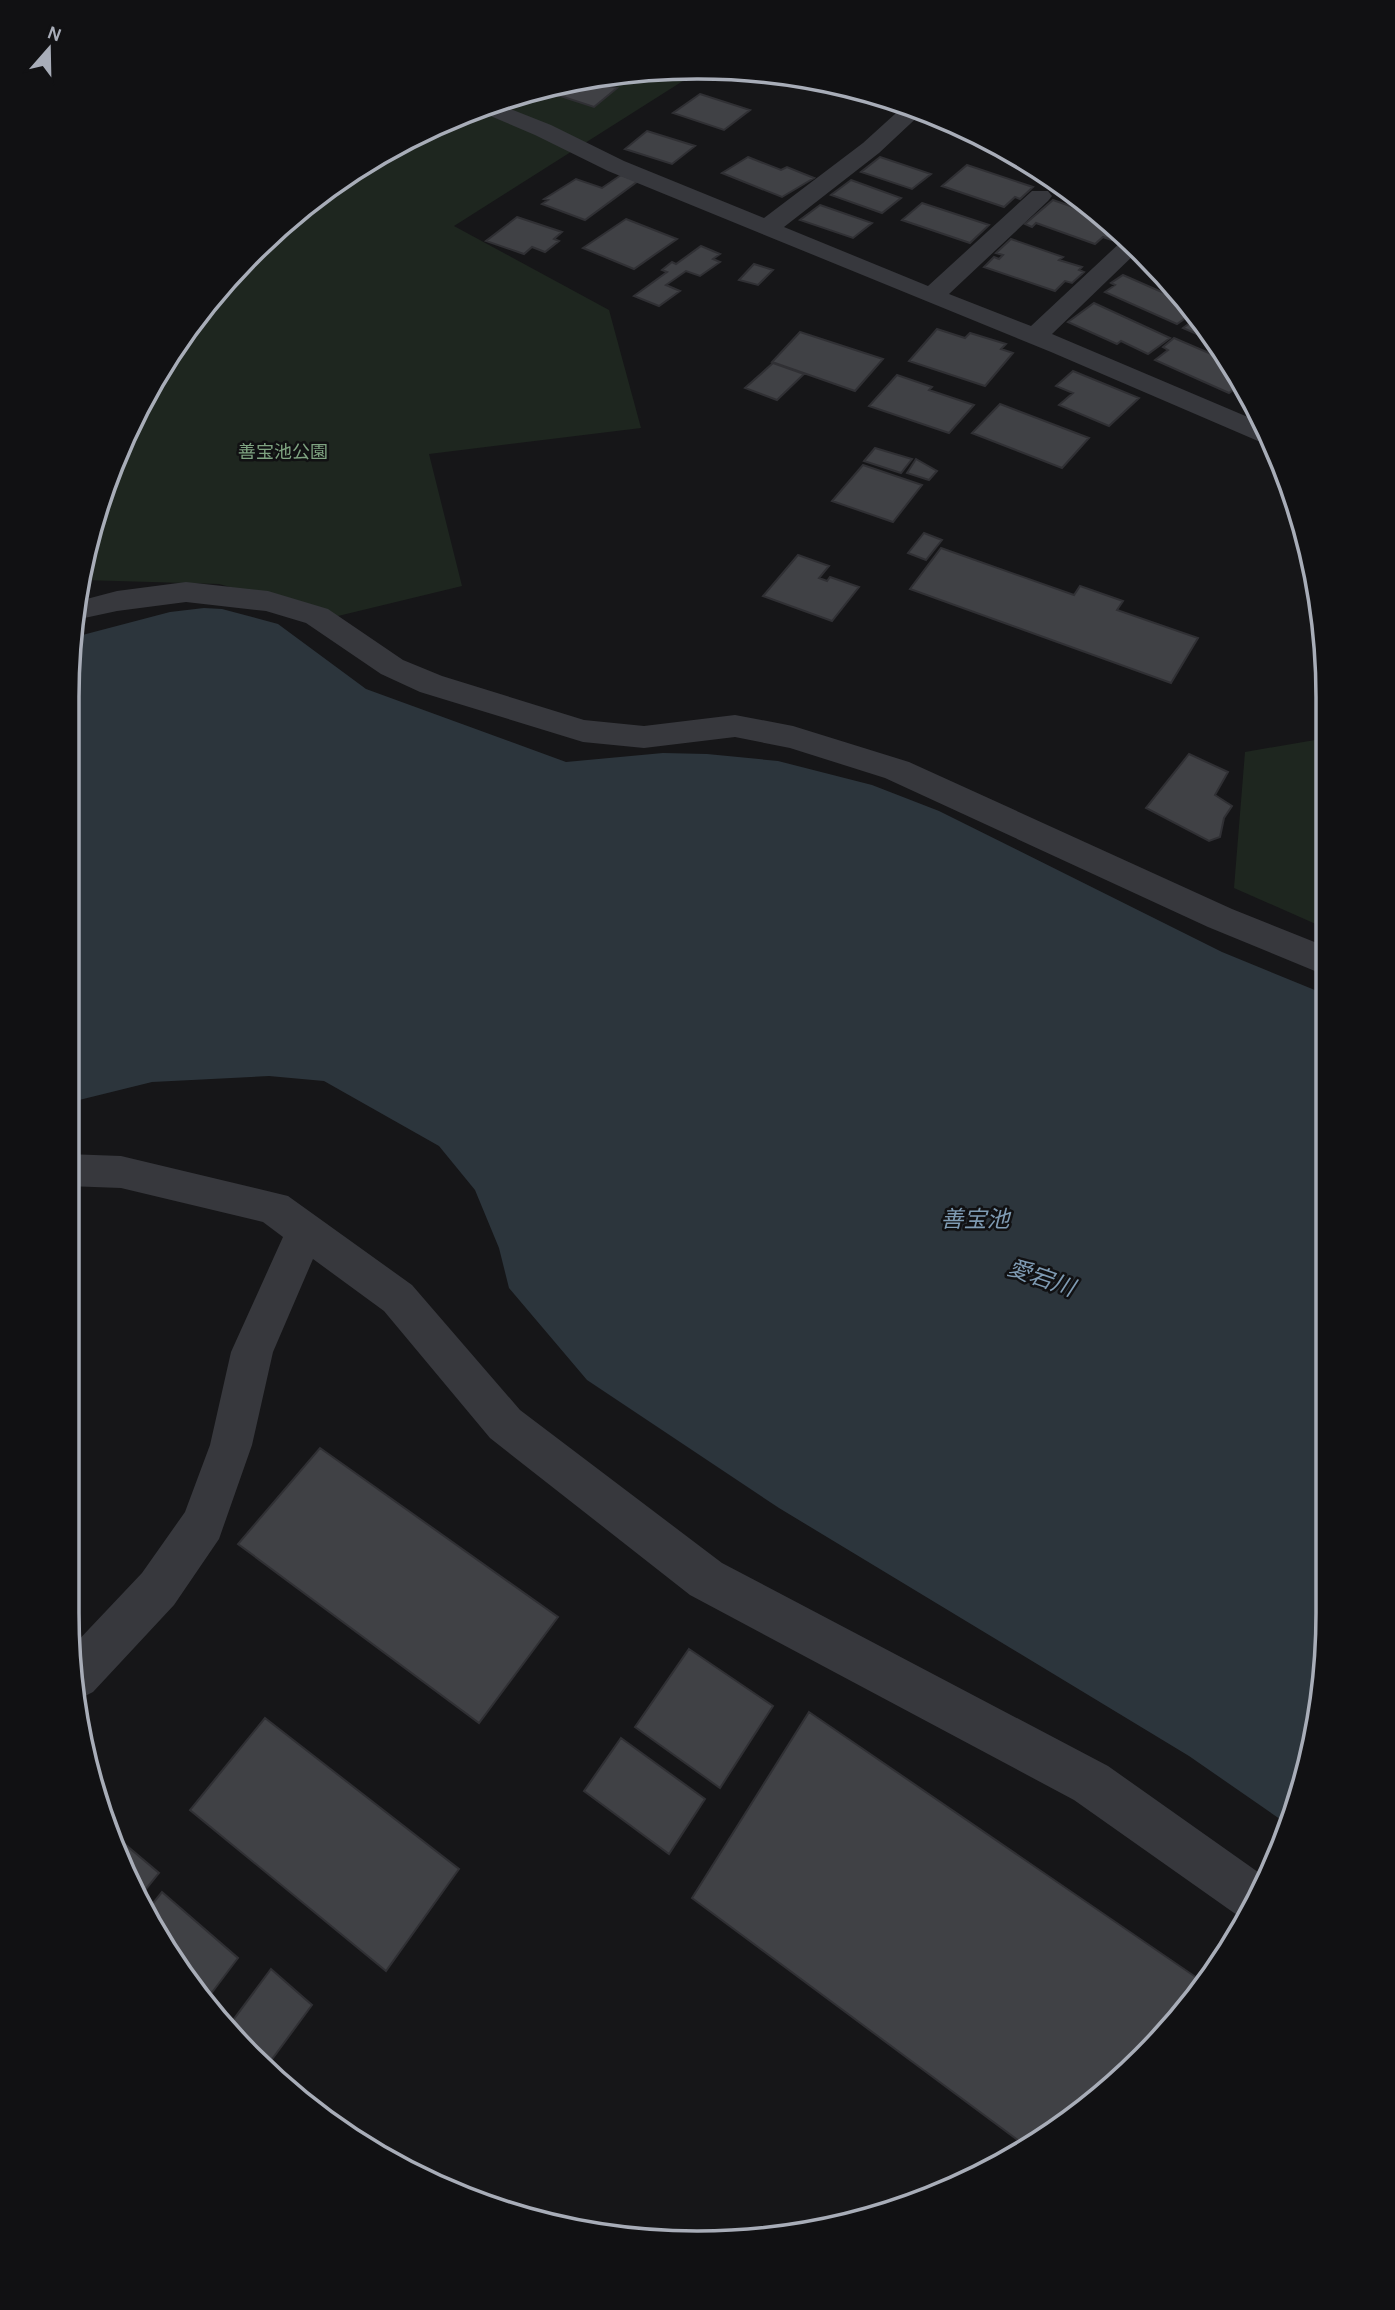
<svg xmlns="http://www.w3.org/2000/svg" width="1395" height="2310" font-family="Karla,'Noto Sans JP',sans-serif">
  <rect width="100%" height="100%" fill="#161618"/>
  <path fill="#1e261f" d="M698,67H705L454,226L609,310L641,428L429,454L462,586L338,616L219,584L83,580L100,494L173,347L252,251L347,173L456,114L575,79Z
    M1327,714V929L1234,888L1245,752L1315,740Z"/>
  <path fill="#2c353c" d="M204,608L222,609L278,624L366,689L566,762L663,753L707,754L778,761L872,785L939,811L1222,952L1327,995V1654L1295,1816L1290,1826L1189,1756L779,1508L587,1380L509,1288L499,1248L475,1190L439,1146L324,1081L269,1076L152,1082L67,1103L68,656L71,638L170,612Z"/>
  <path fill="#404145" stroke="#303034" stroke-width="2" d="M581,78L617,88L594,107L539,89Z
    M700,94L750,110L724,130L673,113Z
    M647,131L695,146L672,164L625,149Z
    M748,157L781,170L787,167L814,178L782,197L722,173Z
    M880,157L931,174L912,189L861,172Z
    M967,165L1033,187L1020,199L1015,197L1004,207L942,186Z
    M621,175L638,181L585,220L542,204L548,200L544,199L576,179L602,188Z
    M851,180L901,198L882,213L831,195Z
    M1053,200L1096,215L1122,238L1115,237L1112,240L1103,237L1095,244L1036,223L1032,227L1025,224Z
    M922,203L989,225L970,243L902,220Z
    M820,205L872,223L853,238L800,220Z
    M517,217L562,232L554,239L559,241L545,252L532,247L524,254L486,241Z
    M626,219L677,239L634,269L583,248Z
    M1011,239L1063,257L1059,260L1082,267L1079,270L1084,272L1072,283L1065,281L1055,291L984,267L994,257L999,259L1003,255L996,253Z
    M701,246L720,254L713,259L720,262L700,276L686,271L666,285L680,291L659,306L634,296L667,272L662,270L672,262L676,264Z
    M754,264L773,270L758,285L739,280Z
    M1123,275L1187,303L1194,312L1177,324L1105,292L1115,285L1111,283Z
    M1094,303L1170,338L1148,354L1121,341L1117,344L1068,322Z
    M1198,317L1215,342L1183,328Z
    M937,329L965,338L970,333L1006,344L1001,349L1013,353L985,386L909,361Z
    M800,332L883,359L855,391L772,362Z
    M1174,338L1230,362L1244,382L1229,393L1155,360L1168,350L1163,347Z
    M773,363L804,374L777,400L745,388Z
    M1073,371L1139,398L1109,426L1059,405L1073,393L1056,386Z
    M897,375L932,387L929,390L974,405L949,433L869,406Z
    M1000,404L1089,438L1062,468L972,433Z
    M875,448L912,459L901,473L864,461Z
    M916,459L937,471L929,480L907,473Z
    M863,465L922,485L893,522L832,501Z
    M924,533L942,540L926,560L908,553Z
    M941,548L1074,595L1080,586L1123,601L1117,610L1198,638L1171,683L910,589Z
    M798,555L829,566L819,578L827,581L830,577L859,587L832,621L763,596Z
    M1189,754L1228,772L1215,795L1232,806L1224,818L1220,837L1209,841L1146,808Z
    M320,1448L558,1617L479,1723L238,1544Z
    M689,1649L773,1706L720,1788L635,1727Z
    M809,1712L1200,1980L1195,1992L1081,2113L1023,2144L692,1898Z
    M265,1718L459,1869L386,1971L190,1810Z
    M621,1738L705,1799L669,1854L584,1791Z
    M107,1829L159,1873L142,1894Z
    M162,1892L238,1958L204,2003L197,1996L149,1908Z
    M271,1969L312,2005L267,2066L228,2027Z"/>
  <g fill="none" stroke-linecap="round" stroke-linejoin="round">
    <path fill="#37383d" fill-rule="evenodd" d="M495,103L551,125L624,161L764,218L863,143L906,104L925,110L879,153L784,227L928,286L1032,191H1048L1052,196L1048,201L949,294L1031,326L1124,239L1138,251L1052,334L1262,423L1271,442L1258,441L1051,352L608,171L535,135L474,109Z
      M186,582L268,591L328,609L403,660L442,676L584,720L644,726L735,715L793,726L909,762L1232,909L1327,947V976L1208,927L885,778L790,748L735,737L644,748L583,742L420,692L381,674L306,623L266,611L186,602L117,611L75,620L79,601L117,591Z
      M67,1154L121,1156L288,1196L412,1285L520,1410L722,1563L1108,1766L1265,1877L1244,1920L1074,1800L690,1595L490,1438L384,1311L313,1259L273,1352L252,1445L219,1539L174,1605L93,1692L81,1698L72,1647L142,1573L185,1512L210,1445L231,1352L283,1237L263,1222L121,1188L67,1186Z"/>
  </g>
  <g text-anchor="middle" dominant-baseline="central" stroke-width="5" stroke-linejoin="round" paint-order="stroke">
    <g font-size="18" fill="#7fa381" stroke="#111113">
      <text x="283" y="452">善宝池公園</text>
    </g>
    <g font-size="23" font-style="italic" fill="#7f9bb3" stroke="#111113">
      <text x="975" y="1219">善宝池</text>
      <text transform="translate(1041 1278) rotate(19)">愛宕川</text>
    </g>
  </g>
  <path d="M0 0H1395V2310H0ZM697 79H698A618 618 0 0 1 1316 697V1613A618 618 0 0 1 698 2231H697A618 618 0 0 1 79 1613V697A618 618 0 0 1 697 79Z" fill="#111113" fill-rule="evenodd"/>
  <path fill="none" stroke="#a8adb8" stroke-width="3.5" d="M697 79H698A618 618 0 0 1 1316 697V1613A618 618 0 0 1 698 2231H697A618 618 0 0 1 79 1613V697A618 618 0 0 1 697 79Z"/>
  <g transform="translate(49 49) rotate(20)" stroke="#111113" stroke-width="5" paint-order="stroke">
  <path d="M0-5L12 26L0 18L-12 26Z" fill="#a8adb8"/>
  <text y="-10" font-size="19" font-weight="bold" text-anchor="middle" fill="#a8adb8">N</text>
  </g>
</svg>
